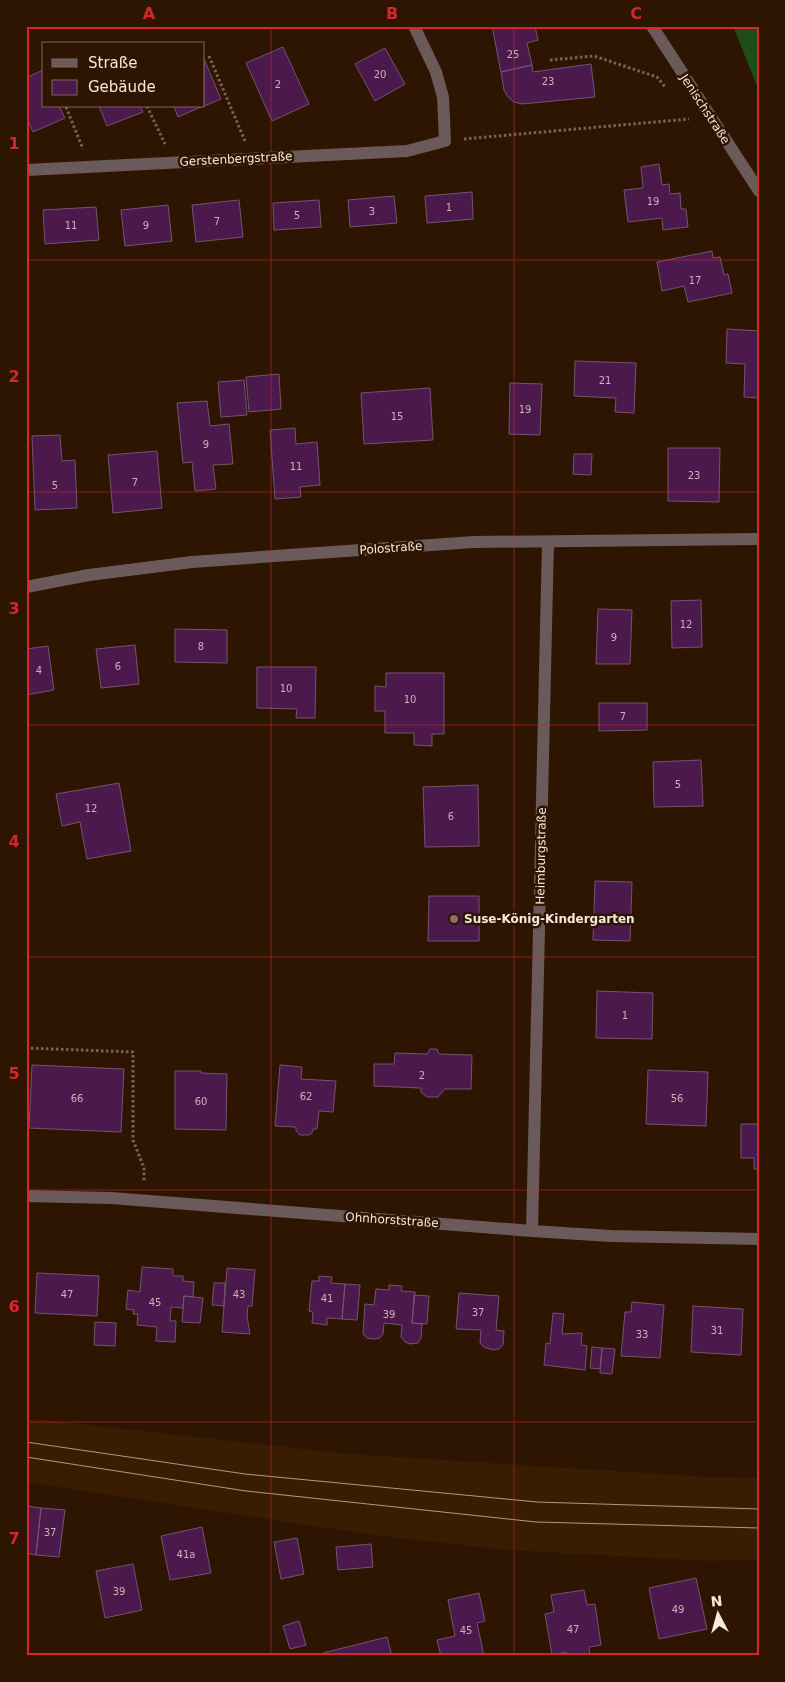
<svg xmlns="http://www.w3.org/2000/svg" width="785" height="1682" font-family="'DejaVu Sans',sans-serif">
  <rect width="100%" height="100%" fill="#2d1502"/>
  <path fill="#3a1c03" d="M26,1418L349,1454L710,1477L759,1478V1560L709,1561L508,1550L373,1535L26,1482Z"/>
  <path fill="#1e4d18" d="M733,26H759V91Z"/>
  <path fill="#4b194b" stroke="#70566f" d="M492,26H535L538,40L527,43L532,65L501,72Z
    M283,47L309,104L272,121L246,63Z
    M385,48L405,84L375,101L355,64Z
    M204,59L221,99L204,106Z
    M591,64L595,97L522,104L514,102L508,97L504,90L501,72L532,65L533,72Z
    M43,70L44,106H59L65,118L33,132L26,116V78Z
    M99,106H140L143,112L107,126Z
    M174,106H203L178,117Z
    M659,164L662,185L669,184L670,194L680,193L681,209H686L688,227L663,230L662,218L628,222L624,190L643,188L641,167Z
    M472,192L473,219L427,223L425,196Z
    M394,196L397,223L350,227L348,200Z
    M239,200L243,237L196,242L192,205Z
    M319,200L321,227L274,230L273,203Z
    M168,205L172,241L125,246L121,210Z
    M96,207L99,240L45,244L43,210Z
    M712,251L713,258L720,257L724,275L728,274L732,293L688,302L684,286L662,291L657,262Z
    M727,329L759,331V398L744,397L745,364L726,363Z
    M575,361L636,363L634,413L615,412L616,398L574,396Z
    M279,374L281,409L249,412L246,377Z
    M244,380L247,415L221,417L218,382Z
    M510,383L542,384L540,435L509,434Z
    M430,388L433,440L364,444L361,393Z
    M207,401L210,426L229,424L233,464L213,465L216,489L195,491L192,462L183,463L177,403Z
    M295,428L296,444L317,442L320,485L300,487L301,497L275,499L270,430Z
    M60,435L62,461L75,460L77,508L35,510L32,436Z
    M668,448H720L719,502L668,501Z
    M157,451L162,508L113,513L108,455Z
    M574,454H592L591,475L573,474Z
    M701,600L702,647L672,648L671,601Z
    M598,609L632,610L630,664H596Z
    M175,629L227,630V663L175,662Z
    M135,645L139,684L101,688L96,649Z
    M48,646L54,690L26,695V649Z
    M257,667H316L315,718H296L297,709L257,708Z
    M386,673H444V734H432V746L414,745V733H385V711H375V686L386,687Z
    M599,703H647V730L599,731Z
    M701,760L703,806L654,807L653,762Z
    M119,783L131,851L87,859L80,822L62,826L56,794Z
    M478,785L479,846L425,847L423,787Z
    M595,881L632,882L630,941L593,940Z
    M429,896H479V941H428Z
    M597,991L653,993L652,1039L596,1038Z
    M430,1049H437L439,1054L472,1055L471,1089H445L438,1097H427L421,1092V1088L374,1086V1064H394L395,1053L427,1054Z
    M32,1065L124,1069L121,1132L29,1128Z
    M280,1065L302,1067L301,1079L336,1081L333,1112L319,1111L317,1129H313L312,1133L309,1135H300L296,1131V1127L275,1126Z
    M648,1070L708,1072L706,1126L646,1124Z
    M175,1071H201V1073L227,1074L226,1130L175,1129Z
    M741,1124H759V1169H754V1158H741Z
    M142,1267L173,1269V1276H183V1281L194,1282L193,1297L184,1296L183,1308L171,1307L170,1321H176L175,1342L156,1341L157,1327L137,1325L138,1314H133L134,1310L126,1309L128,1290L140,1292Z
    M227,1268L255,1270L252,1306H248L247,1316L250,1334L222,1332Z
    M37,1273L99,1276L97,1316L35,1313Z
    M319,1276L332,1277L331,1283L345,1284L342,1319L327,1318V1325L312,1323L313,1312L309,1311L312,1281H319Z
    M214,1283H225L224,1306L212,1305Z
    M345,1284L360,1285L357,1320L342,1319Z
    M389,1285L402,1286L401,1291L415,1292L412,1323L422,1324L421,1338L418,1343L410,1344L405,1342L401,1337L402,1325L384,1323L383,1334L380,1338L374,1339L367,1338L363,1334L365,1304L374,1305L376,1289L389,1290Z
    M459,1293L499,1296L496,1330L504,1331L503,1345L499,1349L493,1350L484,1347L480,1343L481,1330L456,1329Z
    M414,1295L429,1296L427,1324L412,1323Z
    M184,1296L203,1298L200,1323L182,1322Z
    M632,1302L664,1305L660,1358L621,1356L625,1312H631Z
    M693,1306L743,1309L741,1355L691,1352Z
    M553,1313L564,1314L562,1334L582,1333L581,1345L587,1346L585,1370L544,1365L546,1343L550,1344Z
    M95,1322L116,1323L115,1346L94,1345Z
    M592,1347L602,1348L600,1369L590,1368Z
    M602,1348L615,1349L612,1374L600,1373Z
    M26,1506L41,1508L36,1555L26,1553Z
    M41,1508L65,1510L59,1557L36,1555Z
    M202,1527L211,1573L170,1580L161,1536Z
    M297,1538L304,1574L281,1579L274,1542Z
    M371,1544L373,1567L338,1570L336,1547Z
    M133,1564L142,1610L105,1618L96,1571Z
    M696,1578L707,1629L659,1639L649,1588Z
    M584,1590L587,1605L595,1604L601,1645L589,1647L590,1656H566V1652L552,1655L545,1614L554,1612L551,1595Z
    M479,1593L485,1621L477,1623L484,1656H441L437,1640L455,1636L448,1600Z
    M299,1621L306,1645L290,1649L283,1626Z
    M387,1637L392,1656H324L323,1653Z"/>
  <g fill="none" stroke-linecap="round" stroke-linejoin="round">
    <path stroke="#796353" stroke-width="3" stroke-dasharray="2.5 2.5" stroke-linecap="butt" d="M209,56L245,141
      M550,60L594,56L657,77L666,88
      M147,106L165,144
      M66,107L83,149
      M464,139L689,119
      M26,1048L133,1052V1140L144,1168V1181"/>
    <path stroke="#6b5a5a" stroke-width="12" d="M652,26L759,191
      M26,170L407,151L445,141L443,97L436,72L414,26
      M26,587L89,575L192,562L403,547L474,542L759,539
      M26,1196L111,1198L532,1231L611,1236L759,1239
      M532,1231L548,542"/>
    <path stroke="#ad998b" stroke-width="1" d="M26,1442L245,1474L537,1502L759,1509
      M26,1457L246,1491L536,1522L759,1528"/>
  </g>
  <path fill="none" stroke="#d62828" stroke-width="1" stroke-opacity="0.55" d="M271,26V1656M514,26V1656M26,260H759M26,492H759M26,725H759M26,957H759M26,1190H759M26,1422H759"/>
  <circle fill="#8d6e63" stroke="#2d1502" stroke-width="2" cx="454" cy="919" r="5"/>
  <g text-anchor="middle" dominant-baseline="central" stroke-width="5" stroke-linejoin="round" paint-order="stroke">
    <g font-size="10" fill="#ceb4b8">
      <text x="513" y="54">25</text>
      <text x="380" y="74">20</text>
      <text x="548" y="81">23</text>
      <text x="278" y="84">2</text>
      <text x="653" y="201">19</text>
      <text x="449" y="207">1</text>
      <text x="372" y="211">3</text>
      <text x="297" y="215">5</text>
      <text x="217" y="221">7</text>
      <text x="71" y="225">11</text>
      <text x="146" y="225">9</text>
      <text x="695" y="280">17</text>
      <text x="605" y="380">21</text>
      <text x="525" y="409">19</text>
      <text x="397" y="416">15</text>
      <text x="206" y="444">9</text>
      <text x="296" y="466">11</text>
      <text x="694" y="475">23</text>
      <text x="135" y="482">7</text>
      <text x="55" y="485">5</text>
      <text x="686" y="624">12</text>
      <text x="614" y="637">9</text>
      <text x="201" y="646">8</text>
      <text x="118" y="666">6</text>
      <text x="39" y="670">4</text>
      <text x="286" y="688">10</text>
      <text x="410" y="699">10</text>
      <text x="623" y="716">7</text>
      <text x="678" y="784">5</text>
      <text x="91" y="808">12</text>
      <text x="451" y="816">6</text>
      <text x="625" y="1015">1</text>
      <text x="422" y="1075">2</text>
      <text x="306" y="1096">62</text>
      <text x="77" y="1098">66</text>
      <text x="677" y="1098">56</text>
      <text x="201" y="1101">60</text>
      <text x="67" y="1294">47</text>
      <text x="239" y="1294">43</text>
      <text x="327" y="1298">41</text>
      <text x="155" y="1302">45</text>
      <text x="478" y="1312">37</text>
      <text x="389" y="1314">39</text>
      <text x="717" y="1330">31</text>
      <text x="642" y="1334">33</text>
      <text x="50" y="1532">37</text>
      <text x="186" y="1554">41a</text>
      <text x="119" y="1591">39</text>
      <text x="678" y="1609">49</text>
      <text x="573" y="1629">47</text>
      <text x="466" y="1630">45</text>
    </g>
    <g font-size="12" fill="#f9e8dc" stroke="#2d1502">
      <text transform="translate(705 109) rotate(57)">Jenischstraße</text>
      <text transform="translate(236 159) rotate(-3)">Gerstenbergstraße</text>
      <text transform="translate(391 548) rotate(-4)">Polostraße</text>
      <text transform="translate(541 856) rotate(-89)">Heimburgstraße</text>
      <text transform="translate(392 1220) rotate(4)">Ohnhorststraße</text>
    </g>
    <g font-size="12" font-weight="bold" fill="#f9e8dc" stroke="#2d1502" text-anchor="start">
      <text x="464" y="919">Suse-König-Kindergarten</text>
    </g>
  </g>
  <rect width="785" height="1682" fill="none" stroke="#2d1502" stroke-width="55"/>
  <rect x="42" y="42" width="162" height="65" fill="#2d1502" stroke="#7f6959"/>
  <rect x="52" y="59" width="25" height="8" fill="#6b5a5a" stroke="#7f6959"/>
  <text x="88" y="68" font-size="15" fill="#f9e8dc">Straße</text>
  <rect x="52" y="80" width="25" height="15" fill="#4b194b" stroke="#7f6959"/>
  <text x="88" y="92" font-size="15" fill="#f9e8dc">Gebäude</text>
  <g transform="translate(718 1614) rotate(354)" stroke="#2d1502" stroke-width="4" paint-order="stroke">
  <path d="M0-4L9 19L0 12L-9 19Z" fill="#f9e8dc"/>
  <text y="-8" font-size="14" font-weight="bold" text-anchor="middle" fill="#f9e8dc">N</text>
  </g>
  <rect x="28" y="28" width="730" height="1626" fill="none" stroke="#d62828" stroke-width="2"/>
  <g font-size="16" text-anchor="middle" font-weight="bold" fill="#d62828">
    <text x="149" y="19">A</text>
    <text x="392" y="19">B</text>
    <text x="636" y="19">C</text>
    <text x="14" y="149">1</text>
    <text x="14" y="382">2</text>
    <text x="14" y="614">3</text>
    <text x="14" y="847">4</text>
    <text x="14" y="1079">5</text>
    <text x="14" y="1312">6</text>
    <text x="14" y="1544">7</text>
  </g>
</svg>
